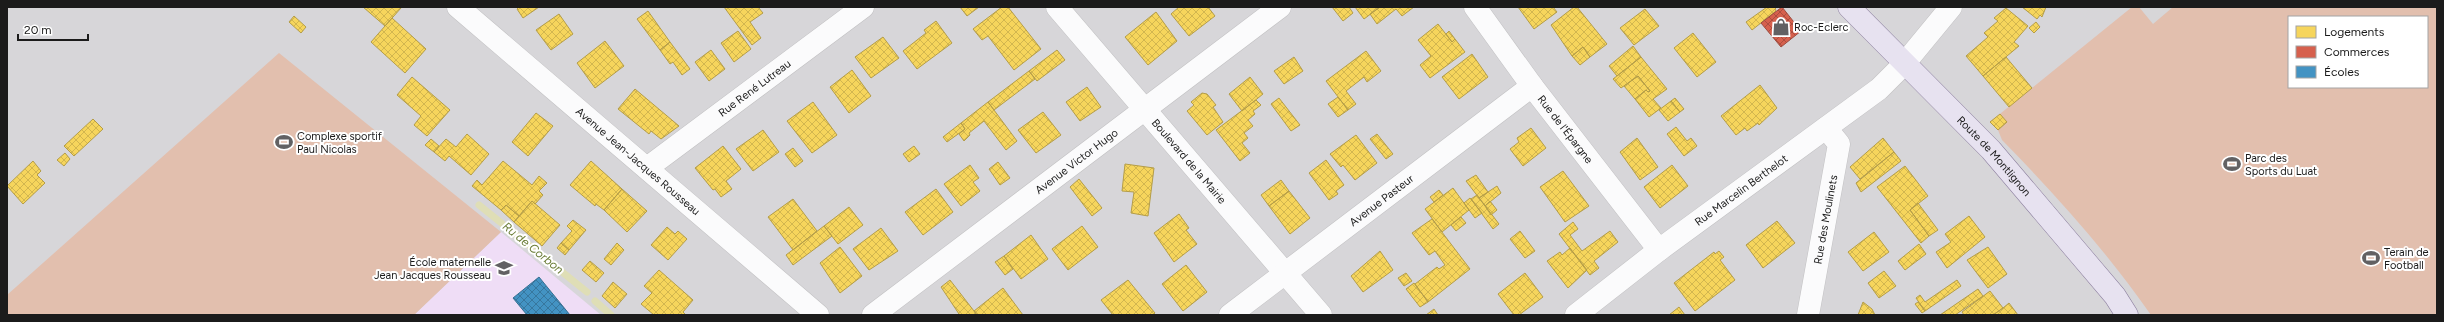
<svg xmlns="http://www.w3.org/2000/svg" width="2444" height="322" font-family="Figtree,sans-serif">
  <defs>
    <pattern id="homes-cross-hatch" width="8" height="8" patternUnits="userSpaceOnUse"><rect width="8" height="8" fill="#f6d55c"/><path d="M0 0l8 8M0 8l8-8" fill="none" stroke="#d2b64f"/></pattern>
    <pattern id="shops-cross-hatch" width="8" height="8" patternUnits="userSpaceOnUse"><rect width="8" height="8" fill="#d6604d"/><path d="M0 0l8 8M0 8l8-8" fill="none" stroke="#ad4e3f"/></pattern>
    <pattern id="schools-cross-hatch" width="8" height="8" patternUnits="userSpaceOnUse"><rect width="8" height="8" fill="#4393c3"/><path d="M0 0l8 8M0 8l8-8" fill="none" stroke="#37779e"/></pattern>
  </defs>
  <rect width="100%" height="100%" fill="#e7e4ea"/>
  <path fill="#d7d6d9" fill-rule="evenodd" d="M7,7H2437V315H7ZM2289,17H2427V87H2289Z"/>
  <path fill="#efddf6" d="M501,232L601,315H414Z"/>
  <path fill="#e2bfae" fill-rule="evenodd" d="M2132,7H2437V315H2151C2107,252 2056,195 2002,140L1998,130L1990,122ZM2289,17H2427V87H2289Z
    M279,53L501,232L414,315H7V295Z"/>
  <path fill="#d7d6d8" d="M2139,7H2173L2153,24Z"/>
  <path fill="url(#homes-cross-hatch)" stroke="#b49d48" d="M363,7H400L401,8L385,26Z
    M519,7H539L523,18L517,9Z
    M724,7H758L763,13L750,22L761,38L752,45Z
    M960,7H979L967,16Z
    M1002,7H1008L1041,49L1014,70L988,36L982,40L973,29Z
    M1179,7H1208L1215,16L1189,36L1171,14Z
    M1332,7H1349L1353,13L1343,21Z
    M1355,7H1380L1364,19Z
    M1380,7H1414L1402,16L1396,9L1377,24L1370,14Z
    M1518,7H1553L1557,12L1534,29Z
    M1574,7H1577L1607,44L1590,57L1583,47L1572,56L1551,25Z
    M1767,7H1777L1775,9L1776,11L1752,30L1746,22Z
    M2022,7H2046L2042,17L2040,15L2037,19Z
    M2006,8L2028,26L2014,42L2019,46L1983,76L1966,56L1988,37L1984,33L1998,21L1994,18Z
    M1645,9L1659,26L1634,45L1620,28Z
    M648,11L670,42L660,50L637,19Z
    M1156,12L1177,41L1148,65L1125,37Z
    M559,14L573,34L551,50L536,30Z
    M294,16L306,27L301,33L289,22Z
    M392,18L426,49L405,73L371,42Z
    M936,21L952,43L917,69L903,51L926,33L924,30Z
    M2036,22L2040,27L2034,33L2029,28Z
    M1438,24L1452,42L1455,39L1465,52L1430,78L1420,65L1431,56L1418,40Z
    M738,31L751,49L734,62L721,43Z
    M1449,31L1455,39L1452,42L1446,34Z
    M1693,33L1716,62L1697,77L1674,48Z
    M883,37L899,58L871,78L855,57Z
    M605,41L624,66L595,88L577,63Z
    M670,42L690,69L682,75L673,62L670,64L660,50Z
    M1633,46L1641,57L1617,76L1609,66Z
    M1583,47L1590,57L1580,65L1572,56Z
    M711,50L725,69L709,81L695,62Z
    M1057,50L1065,60L1037,81L1029,71Z
    M1366,51L1381,71L1367,82L1364,77L1346,91L1356,104L1348,110L1326,81Z
    M1472,54L1488,77L1459,99L1442,77Z
    M1294,57L1303,71L1284,84L1274,71Z
    M1641,57L1667,89L1653,99L1661,108L1649,117L1635,99L1646,90L1648,92L1650,91L1638,76L1621,88L1613,79Z
    M2006,57L2032,88L2009,107L1983,76Z
    M852,70L871,96L849,113L830,87Z
    M1029,71L1035,79L994,110L988,102Z
    M1638,76L1650,91L1648,92L1646,90L1635,99L1624,86Z
    M412,77L450,110L427,136L414,125L421,116L397,95Z
    M1250,77L1263,94L1242,111L1229,94Z
    M1760,85L1777,108L1759,125L1758,123L1747,131L1745,128L1736,135L1721,116Z
    M1087,87L1101,107L1080,121L1066,102Z
    M635,89L679,126L661,139L651,131L649,134L618,109Z
    M1202,93L1207,94L1216,105L1213,107L1223,122L1207,135L1187,111L1194,105L1191,102Z
    M1338,97L1348,110L1338,117L1328,104Z
    M1279,98L1300,125L1291,131L1271,104Z
    M1675,98L1684,109L1680,112L1671,101Z
    M1256,100L1261,105L1253,111L1255,114L1248,120L1253,126L1244,133L1248,138L1242,143L1250,153L1240,161L1216,130Z
    M1671,101L1680,112L1668,121L1659,110Z
    M813,102L837,135L812,153L787,121Z
    M988,102L1017,141L1006,150L984,121L969,133L970,135L964,141L959,134L965,129L961,123Z
    M1043,112L1061,135L1036,153L1018,130Z
    M536,113L553,126L528,156L512,142Z
    M2000,114L2007,122L1998,130L1990,122Z
    M93,119L103,129L74,156L64,146Z
    M961,123L965,129L947,142L943,137Z
    M1676,127L1687,141L1691,138L1697,146L1684,156L1667,134Z
    M1531,128L1546,148L1523,166L1510,149L1519,142L1517,138Z
    M763,130L779,152L753,171L736,149Z
    M467,134L489,154L471,175L449,156L445,161L434,152L446,139L456,147Z
    M1377,134L1393,154L1386,159L1370,139Z
    M1356,135L1377,163L1355,180L1343,165L1341,167L1330,154Z
    M1637,138L1658,167L1640,180L1620,152Z
    M1883,138L1894,152L1860,179L1850,167Z
    M431,139L439,146L434,152L425,145Z
    M723,146L741,169L726,181L732,189L721,197L715,189L713,190L695,168Z
    M914,146L920,154L909,162L903,154Z
    M793,148L803,161L795,167L785,154Z
    M1894,152L1901,161L1861,192L1856,183Z
    M65,153L70,159L64,166L57,160Z
    M1326,160L1344,185L1336,191L1338,194L1329,200L1309,173Z
    M33,161L41,171L37,175L45,183L23,204L7,186Z
    M503,161L532,185L539,176L547,183L539,191L543,195L535,204L532,201L519,216L506,205L501,210L472,186L477,180L482,185Z
    M591,161L622,189L604,210L596,204L595,206L570,185Z
    M998,162L1010,178L1000,185L989,169Z
    M1125,164L1154,168L1148,216L1131,213L1134,192L1122,191Z
    M970,165L979,178L973,182L980,191L961,206L944,184Z
    M1672,165L1688,186L1660,208L1644,187Z
    M1905,166L1928,196L1910,210L1929,236L1921,243L1877,187Z
    M1563,171L1589,206L1565,222L1540,187Z
    M1476,175L1488,192L1479,198L1466,181Z
    M1079,179L1102,208L1092,216L1070,187Z
    M1281,180L1289,191L1269,206L1261,195Z
    M1497,186L1501,193L1485,206L1479,198Z
    M1453,188L1469,210L1442,232L1425,209Z
    M622,189L647,211L627,232L604,210Z
    M936,189L953,212L923,235L905,212Z
    M1439,190L1443,195L1434,202L1430,197Z
    M1289,191L1310,218L1290,234L1269,206Z
    M1477,195L1499,224L1493,229L1471,199Z
    M1470,198L1482,213L1475,218L1464,203Z
    M793,199L817,231L793,250L768,217Z
    M532,201L560,225L542,246L514,222Z
    M1490,201L1497,210L1491,215L1485,206Z
    M1918,203L1938,230L1929,236L1910,210Z
    M506,205L519,216L514,222L501,210Z
    M849,207L863,225L838,244L824,226Z
    M1179,214L1189,228L1186,230L1197,244L1174,262L1154,233Z
    M1969,216L1985,237L1947,268L1936,252L1951,242L1945,234Z
    M1461,217L1466,223L1456,231L1451,225Z
    M1432,219L1470,269L1428,302L1415,284L1437,267L1439,269L1445,265L1435,251L1429,255L1412,233Z
    M573,220L586,230L569,250L561,243L572,231L567,226Z
    M1777,221L1795,243L1763,268L1746,245Z
    M1573,222L1578,229L1570,235L1582,251L1610,231L1618,242L1594,261L1599,268L1590,275L1559,234Z
    M824,226L832,236L793,265L786,255Z
    M1082,226L1098,247L1068,270L1052,249Z
    M667,227L675,234L678,231L687,239L668,260L651,245Z
    M881,228L898,251L869,270L853,249Z
    M1520,231L1535,251L1525,258L1510,239Z
    M1874,232L1889,252L1863,271L1848,252Z
    M1031,235L1048,259L1021,279L1004,256Z
    M561,243L569,250L565,255L557,248Z
    M617,243L624,250L611,265L604,259Z
    M1919,244L1926,254L1905,270L1898,261Z
    M840,247L862,276L840,293L820,263Z
    M1988,247L2007,274L1988,288L1967,260Z
    M1570,248L1587,270L1568,288L1547,261L1560,252L1562,255Z
    M1380,251L1393,270L1363,292L1351,276Z
    M1719,251L1724,257L1720,260L1735,280L1695,311L1674,283L1714,252L1715,254Z
    M1004,256L1013,269L1005,275L995,262Z
    M590,261L604,273L596,282L582,270Z
    M1186,265L1207,292L1183,311L1162,284Z
    M659,270L693,300L683,312L686,315H654L641,304L652,293L644,286Z
    M1884,271L1896,286L1879,298L1868,283Z
    M1406,273L1412,281L1404,286L1398,278Z
    M1525,273L1543,297L1519,315H1514L1498,294Z
    M950,280L974,311L977,315H957L959,314L941,287Z
    M1128,280L1155,313L1153,315H1113L1101,300Z
    M1957,280L1961,286L1925,311L1916,298L1920,295L1925,302Z
    M613,282L627,294L615,308L602,296Z
    M1414,283L1428,302L1420,307L1406,289Z
    M1003,288L1023,315H977L974,311Z
    M1978,289L1983,296L1955,315H1940Z
    M1990,291L2003,308L1993,315H1964L1962,312Z
    M1863,302L1872,309L1875,315H1858Z
    M1918,302L1925,311L1922,313L1915,304Z
    M2009,303L2018,315H1993L2003,308Z
    M1679,307L1685,315H1669Z
    M1434,309L1438,315H1426Z"/>
  <path fill="url(#shops-cross-hatch)" stroke="#9e4b3e" d="M1782,7L1801,31L1781,47L1761,23Z"/>
  <path fill="url(#schools-cross-hatch)" stroke="#376f91" d="M539,277L570,315H527L513,298Z"/>
  <g fill="none" stroke-linecap="round" stroke-linejoin="round">
    <path stroke="#dfdeb6" stroke-width="7" d="M479,205L587,292
      M595,301L611,315"/>
    <g stroke="#c1c0c2" stroke-width="23">
      <g id="minor">
        <path id="s1" d="M458,7L818,315"/>
        <path id="s2" d="M1057,7L1321,315"/>
        <path id="s3" d="M1475,7L1532,86L1659,250"/>
        <path id="s4" d="M647,168L863,7"/>
        <path id="s5" d="M873,315L1280,7"/>
        <path id="s6" d="M1230,315L1532,86"/>
        <path id="s7" d="M1576,315L1659,250L1879,89L1904,64L1951,7"/>
        <path id="s8" d="M1808,315L1839,144L1826,128"/>
      </g>
    </g>
    <g stroke="#8e81a0" stroke-width="23">
      <g id="major">
        <path id="s9" d="M1849,7L1991,150L2115,296L2127,315"/>
      </g>
    </g>
    <use href="#minor" stroke="#fbfbfc" stroke-width="22"/>
    <use href="#major" stroke="#e7e2f0" stroke-width="22"/>
  </g>
  <defs>
    <g id="shop-bare" transform="scale(1.38)"><path d="M-5-2.5h2.3a2.7 3.5 0 0 1 5.4 0H5L5.5 6h-11ZM-1.5-2.5h3a1.5 2.3 0 0 0-3 0Z" fill="#626163" stroke="#fff" stroke-width="2.5" paint-order="stroke"/></g>
    <g id="stadium-bare" transform="scale(1.38)"><path d="M0-5a6.5 5 0 1 0 0 10a6.5 5 0 1 0 0-10ZM-3.5-1.8h7v3.6h-7Z" fill="#626163" stroke="#fff" stroke-width="2.5" paint-order="stroke"/></g>
    <g id="school-bare" transform="scale(1.38)"><path d="M0-5L7-2L0 1L-7-2ZM-4 1L0 2.5L4 1V4Q0 6-4 4Z" fill="#626163" stroke="#fff" stroke-width="2.5" paint-order="stroke"/></g>
  </defs>
  <g fill-rule="evenodd">
    <use href="#shop-bare" x="1781" y="27"/>
    <use href="#stadium-bare" x="284" y="142"/>
    <use href="#stadium-bare" x="2232" y="164"/>
    <use href="#stadium-bare" x="2371" y="258"/>
    <use href="#school-bare" x="504" y="268"/>
  </g>
  <g text-anchor="middle" dominant-baseline="central" stroke-width="4" stroke-linejoin="round" paint-order="stroke">
    <g font-size="11" fill="#1b1b1b" stroke="#fff" text-anchor="start">
      <text x="1794" y="27">Roc-Eclerc</text>
      <text x="297" y="136">Complexe sportif<tspan x="297" dy="13">Paul Nicolas</tspan></text>
      <text x="2245" y="158">Parc des<tspan x="2245" dy="13">Sports du Luat</tspan></text>
      <text x="2384" y="252">Terain de<tspan x="2384" dy="13">Football</tspan></text>
      <text x="491" y="262" text-anchor="end">École maternelle<tspan x="491" dy="13">Jean Jacques Rousseau</tspan></text>
    </g>
    <g font-size="11" fill="#1b1b1b" stroke="#fff">
      <text stroke="none"><textPath href="#s4" startOffset="134">Rue René Lutreau</textPath></text>
      <text stroke="none"><textPath href="#s3" startOffset="152">Rue de l'Épargne</textPath></text>
      <text stroke="none"><textPath href="#s9" startOffset="208">Route de Montlignon</textPath></text>
      <text stroke="none"><textPath href="#s1" startOffset="237">Avenue Jean-Jacques Rousseau</textPath></text>
      <text stroke="none"><textPath href="#s5" startOffset="255">Avenue Victor Hugo</textPath></text>
      <text stroke="none"><textPath href="#s2" startOffset="203">Boulevard de la Mairie</textPath></text>
      <text stroke="none"><textPath href="#s7" startOffset="207">Rue Marcelin Berthelot</textPath></text>
      <text stroke="none"><textPath href="#s6" startOffset="190">Avenue Pasteur</textPath></text>
      <text stroke="none"><textPath href="#s8" startOffset="97">Rue des Moulinets</textPath></text>
    </g>
    <g font-size="12" font-style="italic" fill="#6b7d37" stroke="#fff">
      <text transform="translate(533 248) rotate(39)">Ru de Corbon</text>
    </g>
  </g>
  <rect width="2444" height="322" fill="none" stroke="#1b1b1b" stroke-width="16"/>
  <rect x="2288" y="16" width="140" height="72" fill="#ffffff" stroke="#a4a4a4"/>
  <rect x="2296" y="26" width="20" height="12" fill="#f6d55c" stroke="#a4a4a4"/>
  <text x="2324" y="36" font-size="12" fill="#1b1b1b">Logements</text>
  <rect x="2296" y="46" width="20" height="12" fill="#d6604d" stroke="#a4a4a4"/>
  <text x="2324" y="56" font-size="12" fill="#1b1b1b">Commerces</text>
  <rect x="2296" y="66" width="20" height="12" fill="#4393c3" stroke="#a4a4a4"/>
  <text x="2324" y="76" font-size="12" fill="#1b1b1b">Écoles</text>
  <path d="M18 34v6h70v-6" fill="none" stroke="#1b1b1b" stroke-width="2"/>
  <text x="24" y="34" font-size="12" fill="#1b1b1b" stroke="#ffffff" stroke-width="3" paint-order="stroke">20 m</text>
</svg>
